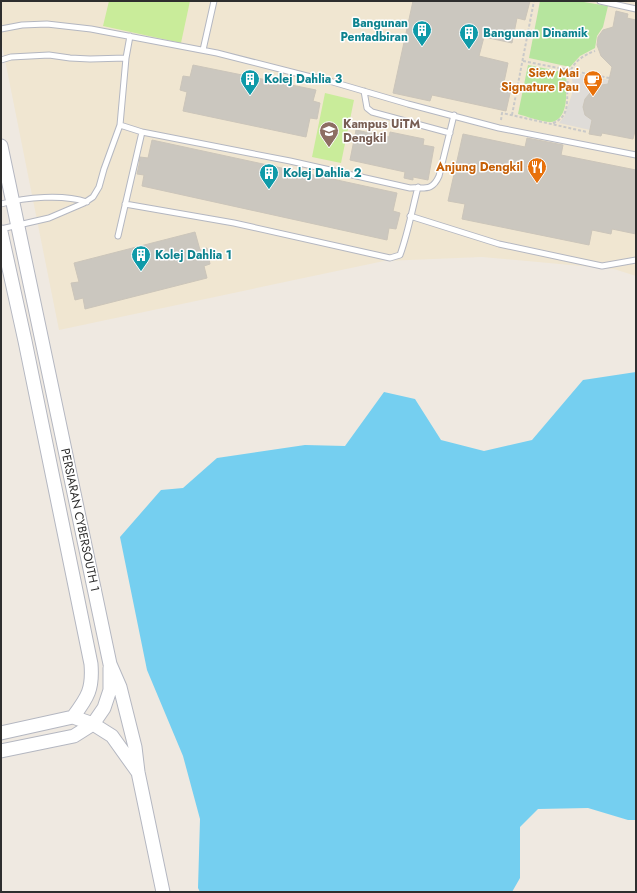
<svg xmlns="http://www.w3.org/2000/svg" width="637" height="893" font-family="Jost,sans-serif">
  <rect width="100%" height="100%" fill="#efe9e1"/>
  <path fill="#f0e6d1" d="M1,1H636V276L614,269L482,257L384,261L59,330L1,40Z"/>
  <path fill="#b6e59e" d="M540,1H578L608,6L603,27L597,36L595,48L580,56L570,67L529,58Z
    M528,65L568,73C565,81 567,88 566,97C566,106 563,121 551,122C545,123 525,116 518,114Z"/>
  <path fill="#c9ec9a" d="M109,1H190L181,43L103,26Z
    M325,93L354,100L341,163L312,157Z"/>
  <path fill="#dfdcd8" d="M571,72L609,80L608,84L602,85L590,93L585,99L592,120L590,130L559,123L564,117L572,94L573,88Z"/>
  <path fill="#75cff0" d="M636,372V820H628L588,808L538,809L520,827V878L512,892H200L198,888L200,819L183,756L147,670L120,537L161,490L183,488L217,458L305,445L345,446L384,392L415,399L441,440L484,451L532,440L583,380Z"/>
  <path fill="#cbc7bf" stroke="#cbc5ba" d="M413,1H530L525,20L517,18L512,43L484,37L479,56L508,63L503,87L511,89L506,111L432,95L430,101L393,93Z
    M616,11L628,14L627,18L636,20V127L633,139L602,133L601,136L589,134L592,120L585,115L583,107L585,99L590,93L602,85L608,84L612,67L601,56L597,45L598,37L603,30L613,27Z
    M193,65L316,90L313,101L320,103L317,119L310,118L306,137L183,111L187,92L180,90L183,76L190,77Z
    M356,130L389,137L390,132L424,139L423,145L434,147L428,180L413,177V180L404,178L405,172L350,160Z
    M463,134L525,147L527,138L563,145L561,155L636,170V234L612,229L611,234L592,230L589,245L462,219L465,204L448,201Z
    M152,140L397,193L393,211L400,213L396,229L389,228L387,240L142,186L144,175L137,174L139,165L140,157L148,158Z
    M195,232L200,250L207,248L210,264L204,266L207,278L85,309L83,298L75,300L71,283L79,282L74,263Z"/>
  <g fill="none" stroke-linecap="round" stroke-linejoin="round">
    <g stroke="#b4b7c1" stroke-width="7">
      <path id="service" d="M600,1L636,9
        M1,29L22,25L47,24L91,29L217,53L311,77L319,78L408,104L499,128L636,155
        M203,50L214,1
        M1,60L11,57L49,55L70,58L90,59L126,58
        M364,91L367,108L372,112L450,133
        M120,125L142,132L290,161L410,188C424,187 432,192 439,176L454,115
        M1,204C26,197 63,194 87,202
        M125,204L234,223L390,258L400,255C408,233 412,210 418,187
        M410,216L499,244L602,266L636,260
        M1,229L49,218L84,203L93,197L99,187L104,169L120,125L126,58L130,36
        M118,236L142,132"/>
    </g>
    <g stroke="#b4b7c1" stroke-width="15">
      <path id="tertiary" d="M1,146L110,664L120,687L135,747L138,772L163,892
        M1,232L25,341L91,664C93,689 88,697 73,717
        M1,733L73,717L93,724L112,736L137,771
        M1,751L74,736L93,724L104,708L110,690V668"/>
    </g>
    <path stroke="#c9c9c9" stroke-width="2" stroke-dasharray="3 2" stroke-linecap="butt" d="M523,61L609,78
      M512,115L534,1
      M501,120L502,113L587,132
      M553,123C585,111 545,69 595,51"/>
    <use href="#service" stroke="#fff" stroke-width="5"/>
    <use href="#tertiary" stroke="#fff" stroke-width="13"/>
  </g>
  <defs>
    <g id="building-pin" transform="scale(1)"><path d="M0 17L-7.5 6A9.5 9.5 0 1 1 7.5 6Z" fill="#0f9aa8" stroke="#fff"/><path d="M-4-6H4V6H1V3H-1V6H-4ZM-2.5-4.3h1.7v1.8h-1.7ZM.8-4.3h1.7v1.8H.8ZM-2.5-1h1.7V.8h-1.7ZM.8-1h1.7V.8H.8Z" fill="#fff"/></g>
    <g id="cafe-pin" transform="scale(1)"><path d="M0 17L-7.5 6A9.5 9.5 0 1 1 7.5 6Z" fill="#e8710a" stroke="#fff"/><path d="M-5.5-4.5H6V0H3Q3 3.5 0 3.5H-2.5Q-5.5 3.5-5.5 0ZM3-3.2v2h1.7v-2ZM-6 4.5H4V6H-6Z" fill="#fff"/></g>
    <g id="university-pin" transform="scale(1)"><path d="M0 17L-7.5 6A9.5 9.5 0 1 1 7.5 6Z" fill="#8d6e63" stroke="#fff"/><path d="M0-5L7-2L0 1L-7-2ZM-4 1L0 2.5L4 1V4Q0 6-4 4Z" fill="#fff"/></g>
    <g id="restaurant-pin" transform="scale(1)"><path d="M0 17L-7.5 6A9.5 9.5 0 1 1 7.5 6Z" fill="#e8710a" stroke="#fff"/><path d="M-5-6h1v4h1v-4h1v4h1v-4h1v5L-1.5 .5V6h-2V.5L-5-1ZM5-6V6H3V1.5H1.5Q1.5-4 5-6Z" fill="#fff"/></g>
  </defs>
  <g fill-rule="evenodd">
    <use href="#building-pin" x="422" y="30"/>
    <use href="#building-pin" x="469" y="33"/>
    <use href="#building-pin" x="250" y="79"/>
    <use href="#cafe-pin" x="593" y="80"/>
    <use href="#university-pin" x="329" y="131"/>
    <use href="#restaurant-pin" x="537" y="167"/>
    <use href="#building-pin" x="269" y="173"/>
    <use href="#building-pin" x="141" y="255"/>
  </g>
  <g text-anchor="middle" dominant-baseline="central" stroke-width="3" stroke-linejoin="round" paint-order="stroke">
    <g font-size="12" font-weight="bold" fill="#0d838f" stroke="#fff" text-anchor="start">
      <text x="408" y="23" text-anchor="end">Bangunan<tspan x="408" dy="14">Pentadbiran</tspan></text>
      <text x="483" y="33">Bangunan Dinamik</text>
      <text x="264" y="79">Kolej Dahlia 3</text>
      <text x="283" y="173">Kolej Dahlia 2</text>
      <text x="155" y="255">Kolej Dahlia 1</text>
    </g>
    <g font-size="12" font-weight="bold" fill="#c56008" stroke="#fff" text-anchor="end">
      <text x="579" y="73">Siew Mai<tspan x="579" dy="14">Signature Pau</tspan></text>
      <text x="523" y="167">Anjung Dengkil</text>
    </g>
    <g font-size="12" font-weight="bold" fill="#785e54" stroke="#fff" text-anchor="start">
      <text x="343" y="124">Kampus UiTM<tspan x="343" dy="14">Dengkil</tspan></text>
    </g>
    <g font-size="12" fill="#2e2e2e" stroke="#fff">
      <text transform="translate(80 520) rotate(78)">PERSIARAN CYBERSOUTH 1</text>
    </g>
  </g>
  <rect width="637" height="893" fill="none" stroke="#2e2e2e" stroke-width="4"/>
</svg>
